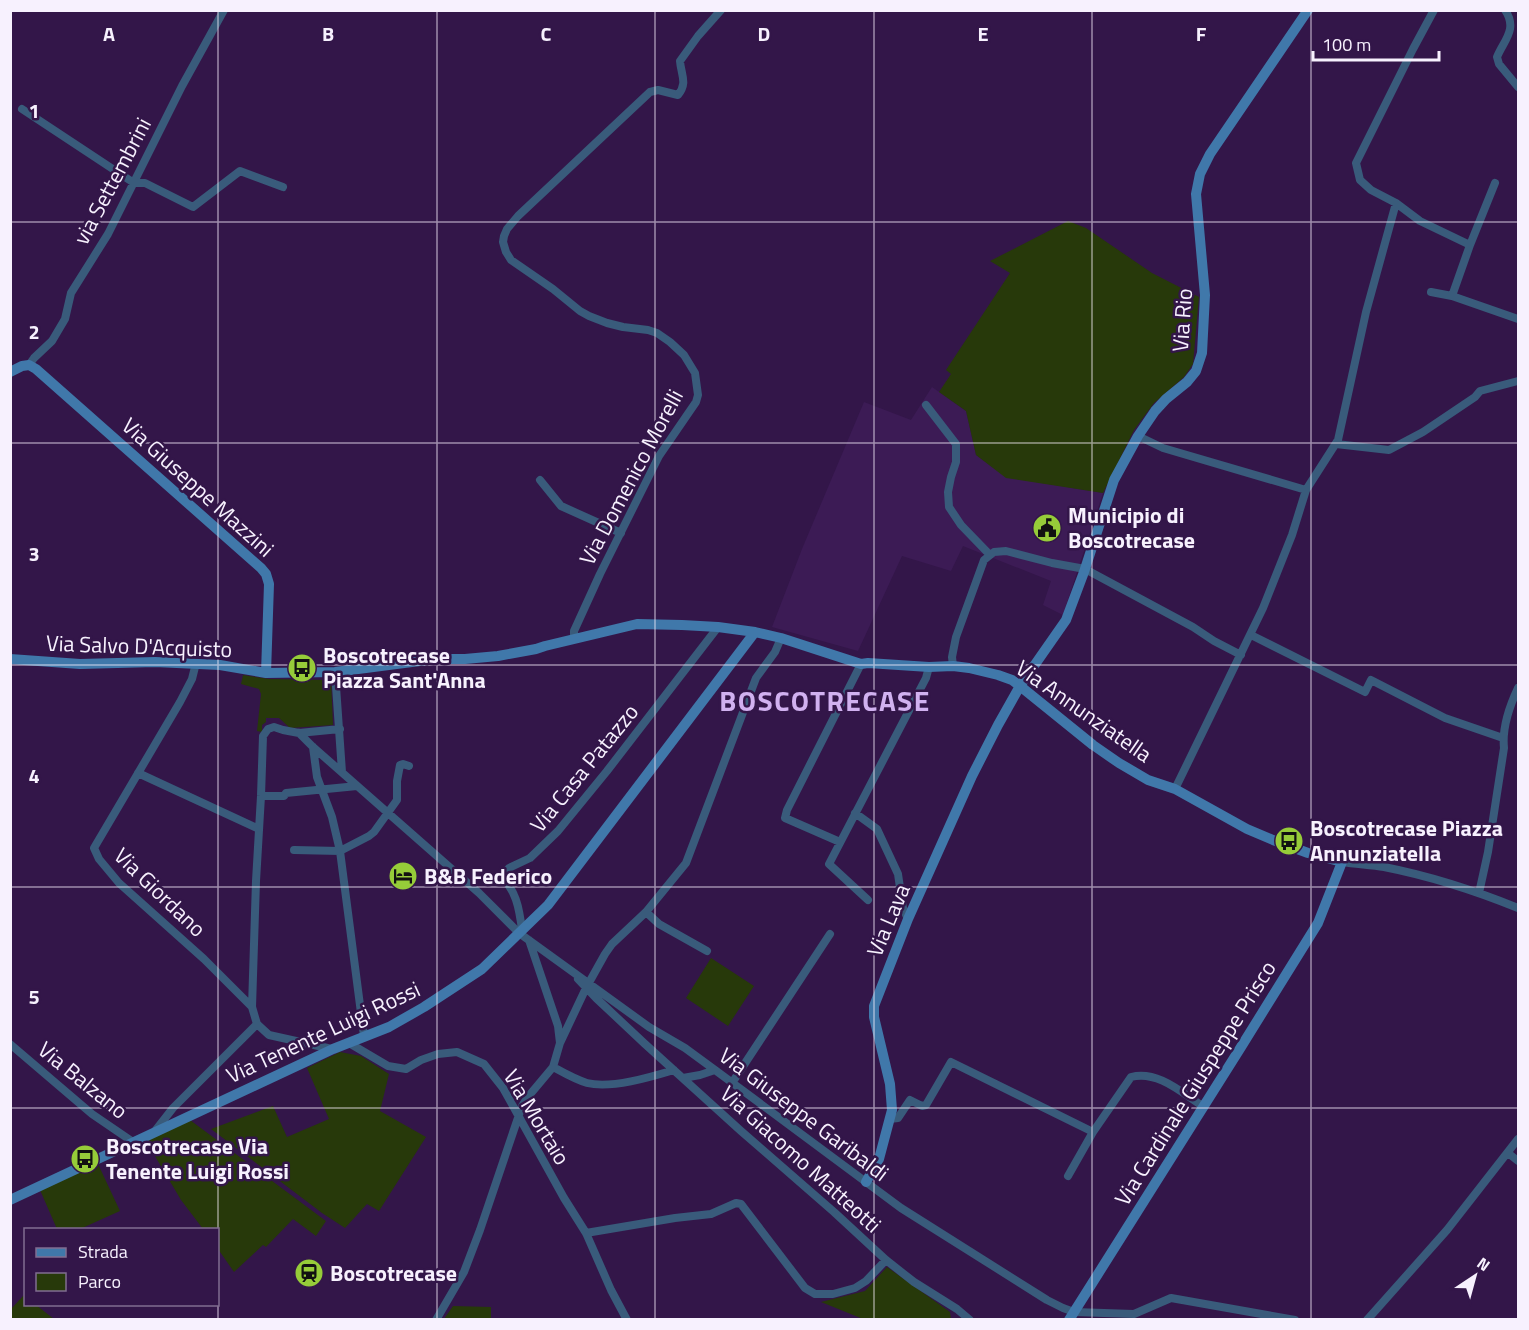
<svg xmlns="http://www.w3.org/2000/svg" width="1529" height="1330" font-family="'Titillium Web',sans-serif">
  <rect width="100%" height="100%" fill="#331649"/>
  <path fill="#3c1b55" d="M932,387L966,411L976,455L1006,477L1103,493L1063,615L1043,605L1051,581L963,546L951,571L902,556L858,651L772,627L802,549L864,402L911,420Z"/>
  <path fill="#27390a" d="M1068,221L1086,228L1152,273L1199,297L1193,364L1184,377L1154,403L1134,430L1103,493L1006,478L976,455L966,411L939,392L951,374L946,370L1010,273L990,261Z
    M243,675L269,679L331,680L333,725L290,728L279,718H266V722L262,725V732L257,731L261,694L259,689L241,684Z
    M711,958L754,986L728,1026L686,998Z
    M340,1052L361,1056L389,1074L380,1111L426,1137L379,1211L367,1204L345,1228L322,1213L211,1129L273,1106L287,1137L329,1119L307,1068Z
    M190,1120L326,1221L316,1236L293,1219L266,1247L263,1245L234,1272L218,1249V1230L203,1229L181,1200L146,1141Z
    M98,1164L120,1211L80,1229H57L40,1190Z
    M887,1267L950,1312L951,1319H863L821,1302L865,1291Z
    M24,1295L26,1304L36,1305L54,1319H11V1309Z
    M453,1306L491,1307V1319H444Z"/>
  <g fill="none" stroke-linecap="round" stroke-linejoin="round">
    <path stroke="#395b7b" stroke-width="8" d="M1505,10C1518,29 1504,40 1497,57L1499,64L1518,87
      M22,109L134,183H145L193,207L240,171L283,187
      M1396,203L1420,221L1470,245
      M1431,292L1452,296L1518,319
      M1452,296L1470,245L1495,183
      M29,365L34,358L52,341L65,319L71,293L108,234L182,86L224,10
      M926,405L956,444V462L951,477L948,492L949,507L961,525L990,555
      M1138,436L1163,448L1306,490
      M1336,444L1389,450L1423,432L1475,397L1480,391L1518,381
      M540,480L561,506L621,533
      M1251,635L1365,692L1371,680L1445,718L1503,738
      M574,639V631L600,574L659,456L696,402L698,395L695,373L684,355L670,342L657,333L648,330L623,327L607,323L589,316L580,311L553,289L511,260L506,252L503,242L504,236L507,229L518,216L650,92L658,90L678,95C688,83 681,75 680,61L698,36L721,10
      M196,663L192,679L180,702L94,848L99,859L119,883L204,959L252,1007
      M953,666L952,657L956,637L984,560L994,552L1006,551L1052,563L1085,569L1193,627L1214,641L1241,655
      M335,672L342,772
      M299,733L313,747L479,893L519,933L649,1027L685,1048L715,1070L901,1208L1047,1300L1063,1308L1074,1312L1134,1314L1171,1298L1295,1320
      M313,747L317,777L332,817L340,851L364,1036
      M138,773L259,829
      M1175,789L1263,608L1292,535L1306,490L1338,440L1366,312L1396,203L1371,190L1360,180L1356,163L1413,49L1434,10
      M261,796H284L286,793L357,786
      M855,813L877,829L898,874L903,908L908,919
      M840,842L785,818L787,810L861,664
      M294,850L340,851L369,836L374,832L397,800V781L400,765L403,764L409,766
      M1342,862C1356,864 1370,865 1384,867C1430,876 1476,891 1518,908
      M1479,893L1488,852L1504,748C1502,729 1510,705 1518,688
      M868,900L829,864L926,678L929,667
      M646,912L659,924L707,951
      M522,929C520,917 519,905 514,895C511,887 504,881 504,873L509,868L530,858L558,831L607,771L718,627
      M578,979L596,998L645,1044L741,1131L834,1212L886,1260L914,1282L957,1309L970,1320
      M349,1043L388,1066L406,1069L421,1060L438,1054L457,1052L484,1064L503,1088L564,1198L586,1233L611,1290L627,1320
      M560,1043L586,988L605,954L612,944L646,912L686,863L756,678L775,652L781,638
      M10,1044L92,1114L133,1142
      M332,1049L269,1035L257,1024L252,1007L256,881L261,796L263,736L268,729L274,727L283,730L299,733L340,729
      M553,1067C564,1073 576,1080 587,1083C611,1089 651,1077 674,1070
      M683,1078L700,1075L715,1070
      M732,1083L830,934
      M890,1119L898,1118L910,1100L922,1106L926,1105L951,1062L1093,1132
      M155,1131L173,1108L257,1024
      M1508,1153L1518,1161
      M1068,1176L1093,1132L1131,1077C1158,1070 1182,1093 1204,1107
      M586,1233L675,1218L711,1214L736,1203L741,1204L805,1288L815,1294H833L855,1288L866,1281L886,1260
      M436,1320L464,1272L480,1230L522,1106L527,1098L553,1067L560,1043L558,1026L529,940
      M1367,1320L1447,1230L1518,1139"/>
    <path stroke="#4078aa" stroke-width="10" d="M10,372L22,366L29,365L36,369L261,568L266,574L269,584L266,673
      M10,659L80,664L155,662L220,665L266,673L335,672L435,659H465L498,656L536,649L545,646L637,624L682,625L718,627L755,632L781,638L861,664L868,663L929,667L953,666L969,668L998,675L1012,680L1020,686L1093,745L1119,763L1148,780L1175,789L1247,829L1273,840L1308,853L1342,862L1318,923L1241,1047L1069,1320
      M866,1182L879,1159L892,1110L890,1084L874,1017V1006L908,919L972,776L998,725L1020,686L1066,620L1084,572L1114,480L1138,436L1155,411L1166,399L1187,382L1196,371L1202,353L1205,295L1196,194L1200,174L1210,154L1308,10
      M10,1200L333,1049L389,1027L424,1007L482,969L548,905L755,632"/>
  </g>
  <path fill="none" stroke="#f7f1fe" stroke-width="1.5" stroke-opacity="0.55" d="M218,10V1320M437,10V1320M655,10V1320M874,10V1320M1092,10V1320M1311,10V1320M10,222H1518M10,443H1518M10,665H1518M10,887H1518M10,1108H1518"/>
  <defs>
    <g id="civic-disc" transform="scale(1.5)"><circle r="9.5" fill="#96cc39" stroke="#331649"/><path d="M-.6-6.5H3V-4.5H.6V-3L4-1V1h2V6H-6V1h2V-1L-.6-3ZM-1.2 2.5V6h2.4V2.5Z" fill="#111"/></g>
    <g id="bus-disc" transform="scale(1.5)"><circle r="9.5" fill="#96cc39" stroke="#331649"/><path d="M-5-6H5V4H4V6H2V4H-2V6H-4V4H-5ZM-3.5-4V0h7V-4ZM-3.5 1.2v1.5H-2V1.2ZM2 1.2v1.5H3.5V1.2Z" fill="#111"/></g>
    <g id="hotel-disc" transform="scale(1.5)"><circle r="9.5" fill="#96cc39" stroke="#331649"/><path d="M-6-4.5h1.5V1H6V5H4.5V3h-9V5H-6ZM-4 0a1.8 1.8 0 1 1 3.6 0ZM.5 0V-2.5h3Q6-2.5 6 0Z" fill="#111"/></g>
    <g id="station-disc" transform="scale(1.5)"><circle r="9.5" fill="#96cc39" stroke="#331649"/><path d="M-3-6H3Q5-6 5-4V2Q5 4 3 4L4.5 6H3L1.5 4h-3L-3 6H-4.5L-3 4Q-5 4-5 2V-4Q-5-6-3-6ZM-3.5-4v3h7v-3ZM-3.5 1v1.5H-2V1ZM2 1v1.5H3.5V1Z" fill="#111"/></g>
  </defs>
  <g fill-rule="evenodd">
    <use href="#civic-disc" x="1047" y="528"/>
    <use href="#bus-disc" x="302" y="668"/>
    <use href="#bus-disc" x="1289" y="841"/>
    <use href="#hotel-disc" x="403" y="876"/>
    <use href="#bus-disc" x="85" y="1159"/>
    <use href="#station-disc" x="309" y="1273"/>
  </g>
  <g text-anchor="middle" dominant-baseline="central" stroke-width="5" stroke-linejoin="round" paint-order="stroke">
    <g font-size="22" fill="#f7f1fe" stroke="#331649">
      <text transform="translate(112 181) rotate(-62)">via Settembrini</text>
      <text transform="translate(1182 320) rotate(-86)">Via Rio</text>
      <text transform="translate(631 477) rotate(-62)">Via Domenico Morelli</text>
      <text transform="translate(198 487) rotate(42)">Via Giuseppe Mazzini</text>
      <text transform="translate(139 646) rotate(2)">Via Salvo D'Acquisto</text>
      <text transform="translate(1084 711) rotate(35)">Via Annunziatella</text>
      <text transform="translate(584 768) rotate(-51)">Via Casa Patazzo</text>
      <text transform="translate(160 892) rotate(44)">Via Giordano</text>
      <text transform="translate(888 920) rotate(-67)">Via Lava</text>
      <text transform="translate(323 1032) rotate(-25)">Via Tenente Luigi Rossi</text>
      <text transform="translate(83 1080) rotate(39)">Via Balzano</text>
      <text transform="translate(1195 1083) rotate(-58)">Via Cardinale Giuspeppe Prisco</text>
      <text transform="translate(804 1114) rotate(37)">Via Giuseppe Garibaldi</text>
      <text transform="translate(537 1117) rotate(59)">Via Mortaio</text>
      <text transform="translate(801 1159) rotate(42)">Via Giacomo Matteotti</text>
    </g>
    <g font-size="22" font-weight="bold" fill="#f7f1fe" stroke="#331649" text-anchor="start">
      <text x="1068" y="515">Municipio di<tspan x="1068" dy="25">Boscotrecase</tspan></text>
      <text x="323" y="655">Boscotrecase<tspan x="323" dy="25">Piazza Sant'Anna</tspan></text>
      <text x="1310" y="828">Boscotrecase Piazza<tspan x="1310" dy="25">Annunziatella</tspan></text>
      <text x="424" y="876">B&amp;B Federico</text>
      <text x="106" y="1146">Boscotrecase Via<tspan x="106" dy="25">Tenente Luigi Rossi</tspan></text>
      <text x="330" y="1273">Boscotrecase</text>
    </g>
    <g font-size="28" font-weight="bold" letter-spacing="1.5" fill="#d1b1f0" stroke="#331649">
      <text x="825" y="700">BOSCOTRECASE</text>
    </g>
  </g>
  <g font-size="20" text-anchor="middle" font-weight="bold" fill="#f7f1fe" stroke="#331649" stroke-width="5" stroke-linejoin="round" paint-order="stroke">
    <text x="109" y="41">A</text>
    <text x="328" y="41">B</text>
    <text x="546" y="41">C</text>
    <text x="764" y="41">D</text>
    <text x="983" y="41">E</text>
    <text x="1201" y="41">F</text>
    <text x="34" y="118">1</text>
    <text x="34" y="339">2</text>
    <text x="34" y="561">3</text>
    <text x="34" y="783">4</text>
    <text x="34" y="1004">5</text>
  </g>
  <rect width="1529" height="1330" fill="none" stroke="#f7f1fe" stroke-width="24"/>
  <rect x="24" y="1228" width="195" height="78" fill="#331649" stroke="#816e91" stroke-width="1.5"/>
  <rect x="36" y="1248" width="30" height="9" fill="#4078aa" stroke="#816e91" stroke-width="1.5"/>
  <text x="78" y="1258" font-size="18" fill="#f7f1fe">Strada</text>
  <rect x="36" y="1273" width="30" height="18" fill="#27390a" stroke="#816e91" stroke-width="1.5"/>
  <text x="78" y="1288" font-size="18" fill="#f7f1fe">Parco</text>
  <g transform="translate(1475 1276) rotate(36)" stroke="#331649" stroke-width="4.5" paint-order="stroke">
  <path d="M0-4.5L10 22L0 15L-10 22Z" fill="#f7f1fe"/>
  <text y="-9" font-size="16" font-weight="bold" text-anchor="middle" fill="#f7f1fe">N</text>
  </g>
  <path d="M1313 51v9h126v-9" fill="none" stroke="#f7f1fe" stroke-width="3"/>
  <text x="1322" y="51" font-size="18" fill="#f7f1fe" stroke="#331649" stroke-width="4.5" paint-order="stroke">100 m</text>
</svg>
